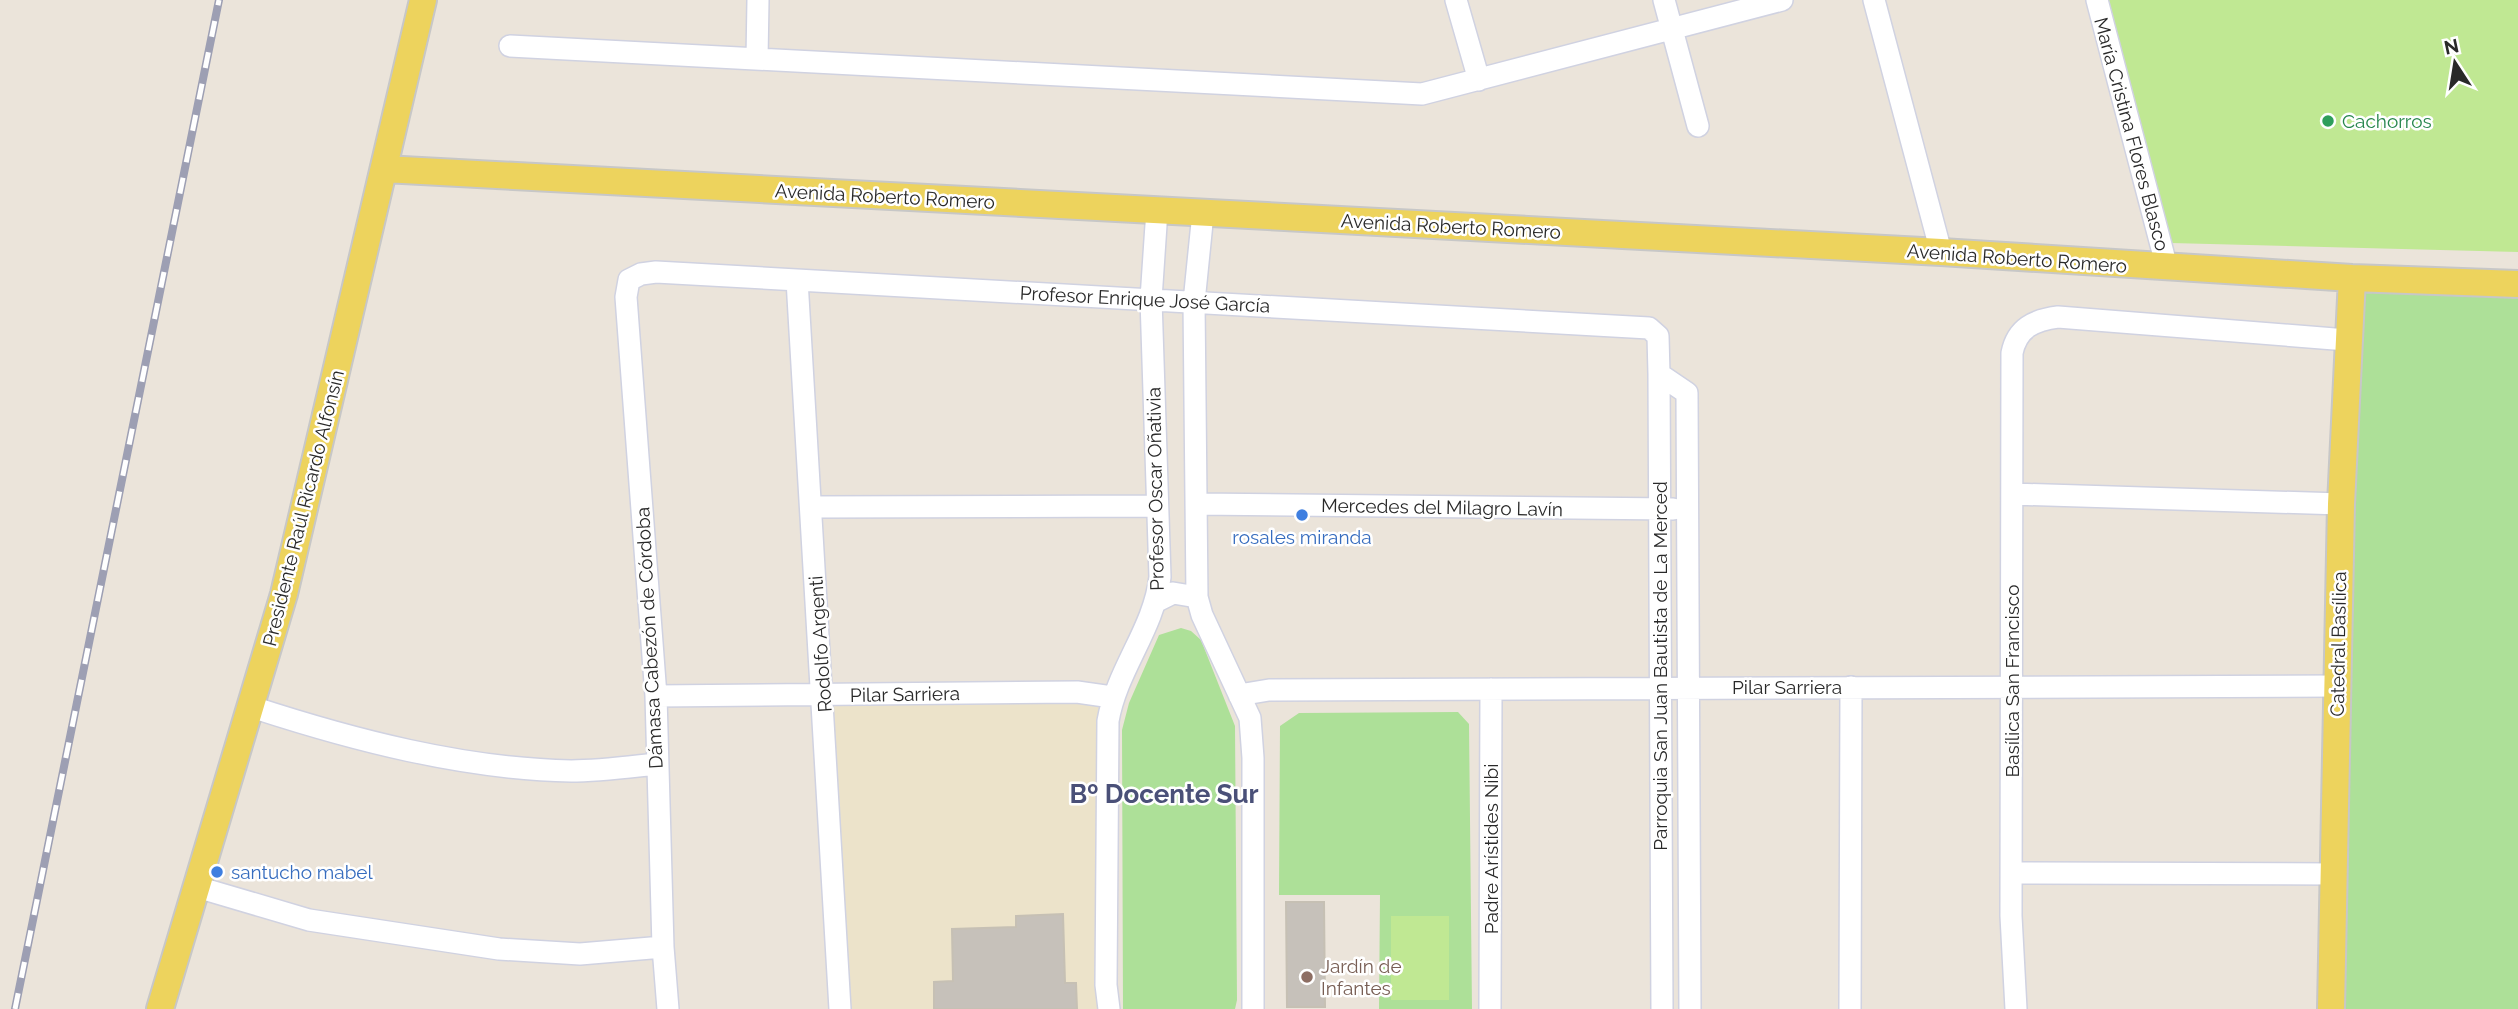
<svg xmlns="http://www.w3.org/2000/svg" width="2518" height="1009" font-family="Raleway,sans-serif">
  <rect width="100%" height="100%" fill="#ebe4da"/>
  <path fill="#ece3ca" d="M825,696L1111,698L1108,1009H840Z"/>
  <path fill="#ade098" d="M2356,283L2518,291V1009H2344Z
    M1181,628L1191,631L1201,640L1235,726L1237,1000L1235,1009H1123L1122,730L1129,703L1159,635Z
    M1458,712L1469,724L1472,1009H1379L1380,895H1279L1280,726L1299,713Z"/>
  <path fill="#c0e893" d="M2106,0H2518V252L2171,243Z
    M1391,916H1449V1000H1391Z"/>
  <path fill="#c6c1ba" stroke="#c6c0b4" stroke-width="2" d="M1286,902H1324L1325,1007H1287Z
    M1063,914L1065,983H1076L1077,1009H934V982L953,981L952,929L1016,927V916Z"/>
  <g fill="none" stroke-linecap="round" stroke-linejoin="round">
    <g stroke="#d0d2e1" stroke-width="24">
      <path id="minor" d="M1456,0L1479,80
        M1664,0L1698,126
        M1874,0L1941,252
        M2097,0L2167,268
        M510,46L1422,94L1782,0
        M757,59L758,0
        M1203,213L1194,302L1197,597L1202,615L1250,718L1253,758V1009
        M797,280L840,1009
        M1659,374L1687,393L1690,1009
        M2013,494L2341,504
        M1196,504L1673,509
        M811,507L1156,506
        M1157,601L1173,593L1197,597
        M1239,695L1269,690L2337,686
        M656,696L1077,692L1112,697
        M252,707C353,740 464,769 571,771C599,771 628,767 656,764
        M2013,873L2333,874
        M197,887L309,920L499,949L580,954L663,947
        M668,1009L663,947L656,696L626,297L629,280L641,274L656,272L1649,328L1658,336L1659,374L1662,1009
        M1109,1009L1106,985L1108,721C1117,669 1154,629 1160,577L1151,299L1157,210
        M1490,1009L1491,689
        M1850,1009L1851,687
        M2016,1009L2011,916L2012,353C2017,328 2034,320 2058,317L2347,340"/>
    </g>
    <g stroke="#c7c7c7" stroke-width="30">
      <path id="major" d="M384,169L1941,252L2352,278L2518,284
        M160,1009L284,594L423,0
        M2331,1009L2341,504L2352,278"/>
    </g>
    <use href="#minor" stroke="#fff" stroke-width="21"/>
    <use href="#major" stroke="#edd35d" stroke-width="26"/>
    <g stroke="#9d9fb3" stroke-width="8">
      <path id="rail" d="M15,1009L219,0"/>
    </g>
    <use href="#rail" stroke="#fff" stroke-width="5" stroke-dasharray="16" stroke-linecap="butt"/>
  </g>
  <circle fill="#2e9e5b" stroke="#fff" stroke-width="2.5" cx="2328" cy="121" r="7"/>
  <g fill="#3f7fe0" stroke="#fff" stroke-width="2.5">
    <circle cx="1302" cy="515" r="7"/>
    <circle cx="217" cy="872" r="7"/>
  </g>
  <circle fill="#8d6e63" stroke="#fff" stroke-width="2.5" cx="1307" cy="977" r="7"/>
  <g text-anchor="middle" dominant-baseline="central" stroke-width="5" stroke-linejoin="round" paint-order="stroke">
    <g font-size="19" fill="#27864d" stroke="#fff" text-anchor="start">
      <text x="2342" y="121">Cachorros</text>
    </g>
    <g font-size="19" fill="#292929" stroke="#fff">
      <text transform="translate(2132 134) rotate(75)">María Cristina Flores Blasco</text>
      <text transform="translate(885 196) rotate(3)">Avenida Roberto Romero</text>
      <text transform="translate(1451 226) rotate(3)">Avenida Roberto Romero</text>
      <text transform="translate(2017 258) rotate(4)">Avenida Roberto Romero</text>
      <text transform="translate(1145 299) rotate(3)">Profesor Enrique José García</text>
      <text transform="translate(1155 489) rotate(-91)">Profesor Oscar Oñativia</text>
      <text transform="translate(1442 507) rotate(1)">Mercedes del Milagro Lavín</text>
      <text transform="translate(303 508) rotate(-76)">Presidente Raúl Ricardo Alfonsín</text>
      <text transform="translate(649 638) rotate(-93)">Dámasa Cabezón de Córdoba</text>
      <text transform="translate(820 644) rotate(-94)">Rodolfo Argenti</text>
      <text transform="translate(2338 644) rotate(-89)">Catedral Basílica</text>
      <text transform="translate(1660 666) rotate(-90)">Parroquia San Juan Bautista de La Merced</text>
      <text transform="translate(2012 681) rotate(-90)">Basílica San Francisco</text>
      <text x="1787" y="687">Pilar Sarriera</text>
      <text transform="translate(905 694) rotate(-1)">Pilar Sarriera</text>
      <text transform="translate(1491 849) rotate(-90)">Padre Arístides Nibi</text>
    </g>
    <g font-size="19" fill="#366cbe" stroke="#fff">
      <text x="1302" y="537">rosales miranda</text>
      <text x="231" y="872" text-anchor="start">santucho mabel</text>
    </g>
    <g font-size="19" fill="#785e54" stroke="#fff" text-anchor="start">
      <text x="1321" y="966">Jardín de<tspan x="1321" dy="22">Infantes</tspan></text>
    </g>
    <g font-size="26" font-weight="bold" fill="#4a5078" stroke="#fff">
      <text x="1164" y="794">Bº Docente Sur</text>
    </g>
  </g>
  <g transform="translate(2455 63) rotate(348)" stroke="#ffffff" stroke-width="5" paint-order="stroke">
  <path d="M0-5L12 26L0 18L-12 26Z" fill="#292929"/>
  <text y="-10" font-size="19" font-weight="bold" text-anchor="middle" fill="#292929">N</text>
  </g>
</svg>
